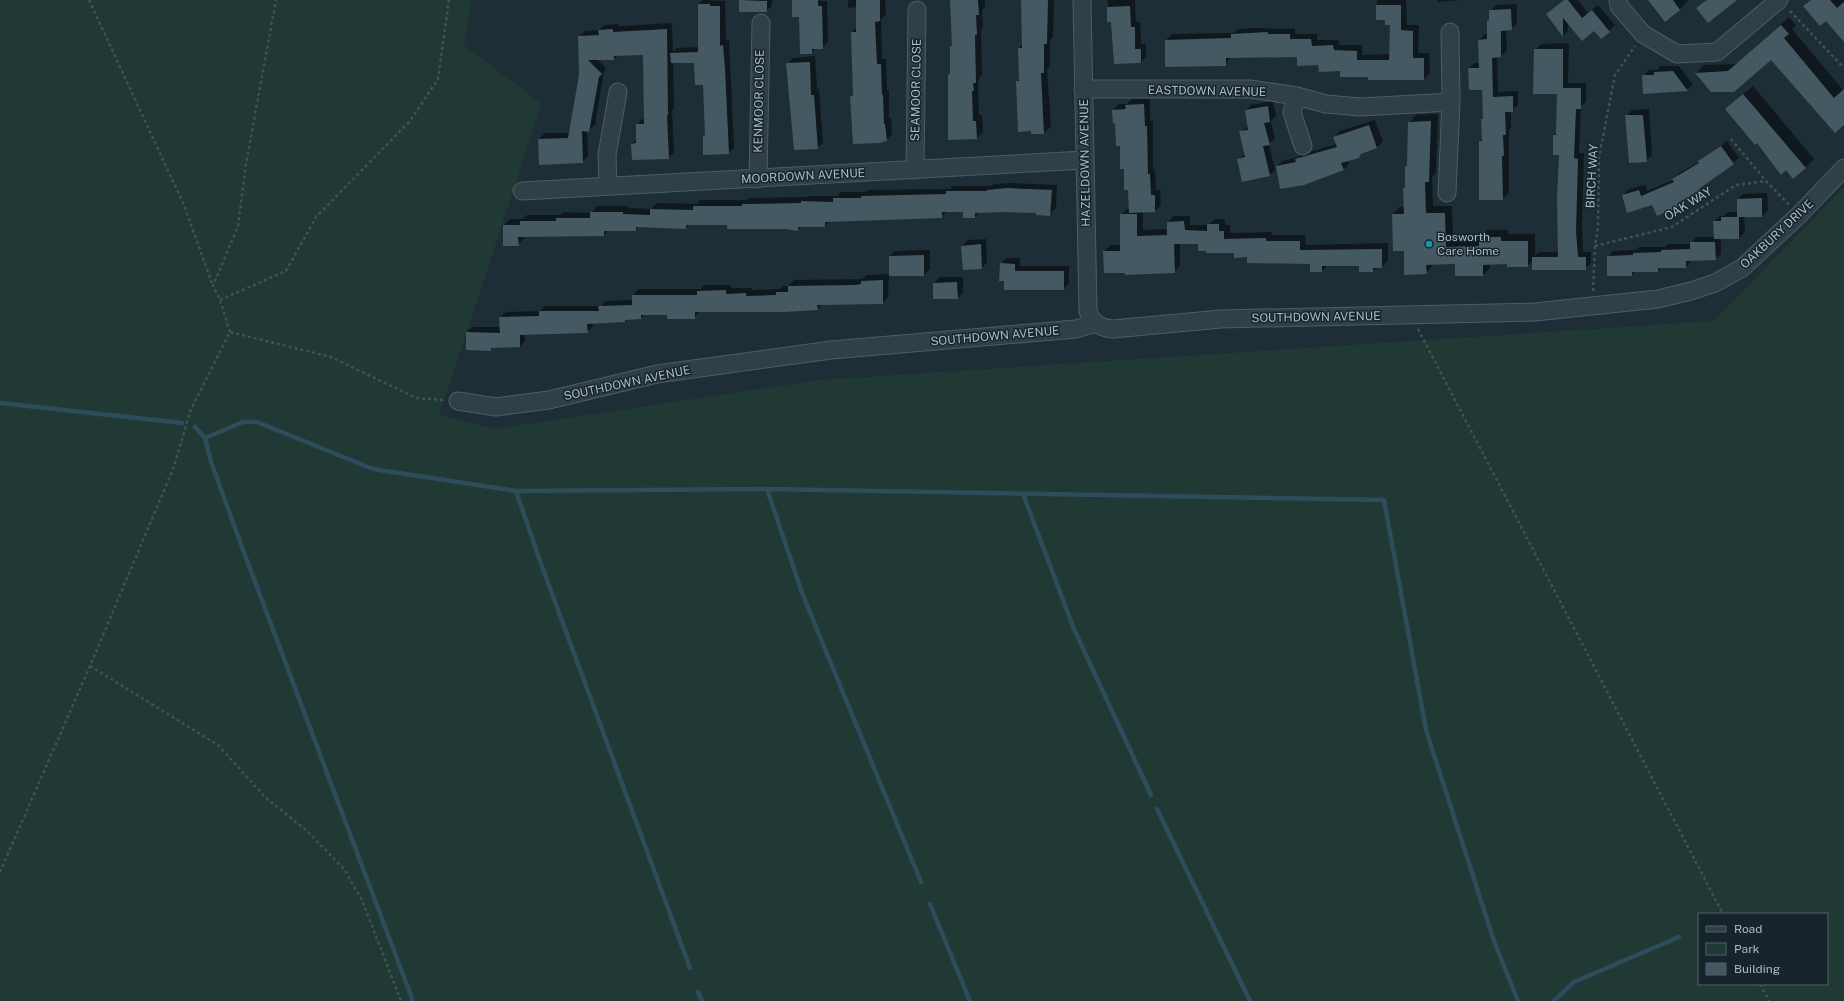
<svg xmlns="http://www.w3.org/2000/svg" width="1844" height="1001" font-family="'Public Sans',sans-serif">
  <rect width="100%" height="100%" fill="#1d2e36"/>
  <path fill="#203935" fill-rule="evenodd" d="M0,0H472L464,45L542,104L439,415L495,429L819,380L1714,321L1844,187V1001H0ZM1699,914H1827V984H1699Z"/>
  <path fill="#0007" d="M703,0L725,1L726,40H729L730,61L734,148L728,153L704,137L706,135L704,84L695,61L673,62L674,108L672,110L674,152L668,158L632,144L637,139V125L642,119H645L644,54L618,55L614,59H597L606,68L604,71L595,125L587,131L588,156L582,162L539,139L545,133H570L580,75L579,36L585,31L599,30L605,25L618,24L619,26L672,23L673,52L677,48L699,47V4Z
    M740,0H772V6L766,11Z
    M793,0L827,1L828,42L822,48H816L811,53Z
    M848,0H885L886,15L881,19L882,59H886L887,90H889V118H891L892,134L886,140L851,97L854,94L852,32L857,27V7L848,8Z
    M940,0H985V7L982,10L983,27L981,29L982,75L979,78L978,85L979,115H982L983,132L977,138L951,73V46L953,44L951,0Z
    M1023,0H1054L1053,36L1050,40V66L1047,69L1051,126L1044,133H1032L1017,81L1020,79L1019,48L1023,44Z
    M1108,0H1135L1136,22H1140L1141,44H1146V57L1141,62L1112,21H1108Z
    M1377,0H1406L1407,25H1419L1418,53H1429L1430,73L1424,79L1369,77L1319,64L1298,56L1231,57L1225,65L1166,40L1172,34L1234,33L1238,29L1254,28L1295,29V34H1317V40H1339V45H1362V55L1390,54L1391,24L1386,19H1377Z
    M1437,0H1460L1437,2Z
    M1564,0H1578L1588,13L1598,5L1615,25L1602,38L1594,29L1568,23V30L1563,36L1547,15Z
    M1649,0H1688V1L1680,9Z
    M1811,0H1844V38L1826,20L1804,6Z
    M1517,4V24L1511,29L1506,30L1507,51L1501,56H1497L1498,92L1518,91V105L1511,111V128L1509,130V193L1503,199L1480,141L1483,139L1482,119L1484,118L1483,89L1469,68L1475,63H1480L1479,40L1485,34H1488V21L1490,19V11L1496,5Z
    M1789,17L1796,25L1792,29L1843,90L1844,89V124L1771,58L1734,91L1696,73L1704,65L1737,64Z
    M1569,43L1568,83H1586V102L1581,106L1579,153H1584L1582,225L1583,252H1591V263L1585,269L1533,260L1528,266L1508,263H1490V268L1483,275L1456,263L1434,264L1426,273L1405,250L1393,214L1400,207H1405L1404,188L1406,187V166L1408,164L1409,123L1416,115L1438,114L1436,173L1432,177L1433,206H1452L1453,240H1480L1487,230H1508V234H1535V255L1539,252H1559L1560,154L1554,135L1557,132L1558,93L1535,50L1541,44Z
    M815,56L817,89H819L823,143L817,148L788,63L793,58Z
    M1661,66H1679L1693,85L1687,90L1643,76L1649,70H1657Z
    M1753,86L1814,159L1805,168L1786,169L1757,142L1726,109Z
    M1132,99H1150V121H1153V169H1155L1156,190H1160L1161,205L1155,211L1143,212V230L1168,229V222L1174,216H1190V225H1208L1215,219H1225V225H1230V233L1272,232V235H1305L1306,245L1388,243V260L1382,267H1378L1373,271L1360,265H1328L1322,271L1311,263L1248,256L1199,243H1180V266L1174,272H1126L1104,251L1111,245H1121V215L1127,209L1130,208L1129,189L1113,110L1119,104H1127Z
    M1273,101L1276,115L1271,121L1275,138L1269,144L1275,170L1270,175L1238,160L1245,154L1240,132L1248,126L1246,110L1251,105Z
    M1649,109L1652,155L1646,161L1626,116L1632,110Z
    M1375,120L1383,142L1377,147L1363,152L1359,157L1348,160L1349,164L1343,170L1277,166L1283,161L1298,157L1302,154L1337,144L1334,137L1340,131Z
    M1727,141L1739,158L1699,189L1683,200L1678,207L1653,204L1623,195L1629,189L1645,185L1647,191L1673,180L1679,173L1699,162Z
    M1013,183L1057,185L1056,208L1049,214L1037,212L1004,211L979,212L975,217L964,211H947L941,217L830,221L825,226H802L798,230L728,224H689L686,228L639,226L635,230H608L604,235L524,236V238L518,245L504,225L510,219H523L527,215H560L563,212L591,213L597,206H629L628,208L651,209L657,203L697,204L700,200H747L749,198L807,197L808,196H837L841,192H866L868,190L950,189L953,186H992L994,184Z
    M1767,193L1768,210L1762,216H1744L1745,232L1739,238H1721V254L1715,259L1692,260L1686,267H1661L1658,271H1635L1632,275L1608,257L1613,251L1636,250L1639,247H1665L1668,244H1691L1696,237H1715L1714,222L1720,216H1724L1728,212H1738V199L1743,194Z
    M986,239L987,262L982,268L962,246L968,240Z
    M930,250V269L924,275H889L888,297L882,303L823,304L817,309L700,311L694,318L668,314H645L641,318L628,319L625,321L593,323V326L587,332L525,334V341L520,346L493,347L491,350L467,332L473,327H501L500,318L506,312L540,311L545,306H601L605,301L633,300V295L638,289H700L704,285H731V288H752V290L780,289L783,286H788L794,280L862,279L867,275L890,274V256L895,251Z
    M1006,258H1020V266H1069V283L1064,289L1005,280L1001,264Z
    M940,277H963V292L958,298L934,283Z"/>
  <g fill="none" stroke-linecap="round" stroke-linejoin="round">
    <path stroke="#2e4d5c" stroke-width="4.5" d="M0,403L182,423
      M195,427L205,438L211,462L246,558L413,1001
      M205,438L243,422H257L373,469L516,491L767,489L1384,500L1426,730L1494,941L1518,1001
      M767,489L802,593L921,882
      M516,491L540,561L690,968
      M1023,494L1074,629L1151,795
      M1157,809L1250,1001
      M930,904L970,1001
      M698,992L702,1001
      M1554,1001L1574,982L1679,937"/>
  </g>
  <path fill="#455962" d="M739,0L767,1V12H739Z
    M792,0H818V6H822L823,49H812V54H800L799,17H792Z
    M856,0H880V21L875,22L877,64H881L882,95H883L884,124H885L887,141L880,143L853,144L850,96H853L851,32H856Z
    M950,0H978L979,15H976L977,35H975L976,83H973L974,91H972L973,121H976L977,139L948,140V75L950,74V46H952Z
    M1021,0H1048L1047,44H1044V73H1041L1044,134H1031V131L1018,132L1016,81H1019L1018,48H1022Z
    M1564,0H1568L1582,18L1592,10L1610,32L1601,39L1594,31L1582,41L1563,18V37L1546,14Z
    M1648,0H1673L1680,10L1665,22Z
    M1707,0H1737L1708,23L1696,8Z
    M1811,0H1830L1837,8L1844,2V42L1826,21L1820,26L1803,6Z
    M698,4H710V6H720V46L723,45L725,68L729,154L703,155V136H705L703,85H695L694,63H671L670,53L698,52Z
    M1376,5H1401V30L1413,31V58H1424V80H1368V77H1340V71L1319,72L1318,65L1297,66V57L1226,58V66L1165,67V40L1231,38V34L1268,32V34H1290V39H1311L1312,46L1333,45L1334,50L1357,51V60H1389L1390,25H1385V20H1376Z
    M1130,6L1131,27H1135V49H1141V63L1114,64L1111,22H1107V7Z
    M1511,9L1512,30L1501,31V57L1492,58L1493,97L1513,96V112H1505L1506,135H1503L1504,156H1502L1503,200H1479V141H1482L1481,119H1483L1482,90H1469L1468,68H1479L1478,40L1487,39V21L1489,20V10Z
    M1781,25L1789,34L1784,38L1834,98L1844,89V125L1835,133L1771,60L1734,92H1711L1695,73L1728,71Z
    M613,29V32L667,29L668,115H667L669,159L632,160L631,144L636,143V124H644L643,55L614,56V60H588L602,74L599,77L589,132L582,131L583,163L539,165L538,139L568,138L579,75L578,36L599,35L598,30Z
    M1534,49H1563V88H1581V109H1576L1574,158L1578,159L1576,231L1578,257H1586V270H1532V257H1558L1557,198L1559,155H1553V135H1556L1557,94H1533Z
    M810,62L811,95H814L818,149L794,150L786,63Z
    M1673,71L1688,91L1643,94L1642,75H1654V72Z
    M1743,94L1806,168L1793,179L1786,170L1781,175L1757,143L1755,145L1725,109Z
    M1144,104L1145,126H1147L1148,174H1150L1151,195H1155V212L1129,213L1128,190H1124V169H1120V146H1116L1115,123L1113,124L1112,110L1126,109L1125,105Z
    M1268,106L1270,122L1264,123L1270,145L1263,146L1270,176L1242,182L1237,159L1245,157L1239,131L1248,130L1245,110Z
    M1625,115H1643L1647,162L1629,163Z
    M1431,121L1429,182H1425L1426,213H1445L1446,247L1479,246V237H1501V241H1528V267H1507V264L1483,265V276H1455V264L1426,265L1427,274L1404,275V251H1393L1392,214H1404L1403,188H1405V166H1407L1408,122Z
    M1369,125L1377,148L1361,154L1359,158L1341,163L1344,170L1304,185L1280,189L1276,166L1296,162L1295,159L1337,147L1333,137Z
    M1721,146L1734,164L1699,189L1700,190L1677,204L1678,207L1657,216L1652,205L1627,213L1622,195L1639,190L1641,196L1674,182L1672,179L1699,163L1698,161Z
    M1007,188L1052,190L1050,216L1036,215V213L1004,212L975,213V218H963V212H942V218L825,222V227H798V231L785,229H727V225H686V229L636,227V231H604V236L518,237L519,246H503V225H520V221H556V218H590V212H623V214L650,215V209L693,210V206H742V204L801,203V201L833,202V198H861V196L946,194V191H987V190Z
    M1762,198V217H1737V199Z
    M1120,214H1137V236L1167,235V222L1184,221L1185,230L1207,231V224H1219V231H1224V239L1266,238V241H1300V250L1382,249V268H1373V272H1359V266H1322V272H1310V264L1247,263V257L1234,258V253H1206V251H1198V244H1174L1175,273L1125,275V273H1104L1103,251H1120Z
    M1721,217H1739V239H1714L1713,221H1721Z
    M1690,242H1715L1716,260L1686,261V268H1658V272H1632V276H1607V256L1633,255V253L1661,252V250L1690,249Z
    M981,244L982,269L963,270L961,246Z
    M924,255V276H889V256Z
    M1000,263L1015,264V271H1064V290H1004V281H999Z
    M883,280V304L817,305L818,310L784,312H695V319H667V315H641V319L625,320V322L587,324L588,333L520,335V347L491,348V351L466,350V332L500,333L499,317L539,316V311H599L598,306L632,305V295H697V291L726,290V294L746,293V296L776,295V292H788V286L855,285L861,284V281Z
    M957,282L958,299H933V283Z"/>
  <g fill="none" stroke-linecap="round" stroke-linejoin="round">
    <g stroke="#4e5d65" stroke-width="19">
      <path id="minor" d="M1082,0L1088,311C1092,323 1100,328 1113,329L1221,319L1535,312L1658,299L1691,291L1715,283L1742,268L1798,216L1844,168
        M1618,0L1619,6L1643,34L1677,54L1717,52L1779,0
        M1083,89H1250L1297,96L1326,104L1361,107L1451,102L1450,32
        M1297,96L1292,112L1303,146
        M915,170L917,10
        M758,179L761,23
        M608,186L607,155L618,92
        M522,191L1084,160
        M1447,193L1451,102
        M458,401L496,407L549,400L657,374L831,350L1076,329L1096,323"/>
    </g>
    <path stroke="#3d5451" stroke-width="2.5" stroke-dasharray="3 3" stroke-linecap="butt" d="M89,0L184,205L213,286
      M1790,11L1844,68
      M1731,139L1766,181
      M1595,246L1672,227L1736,185L1766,181L1789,205
      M1593,291L1595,246L1598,227L1599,157L1615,75L1635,46
      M220,300L286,271L316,217L410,121L438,79L449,0
      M1418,329L1723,914
      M230,332L220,300L213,286L238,226L246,164L276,0
      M90,666L218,745L265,797L307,831L344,869L362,900L401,1001
      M0,872L90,666L173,469L191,409L230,332L331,357L416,398L443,400
      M1760,984L1769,1001"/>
    <use href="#minor" stroke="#313f47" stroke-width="17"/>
  </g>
  <circle fill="#0f9aa8" stroke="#17242b" stroke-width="1.5" cx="1429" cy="244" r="4"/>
  <g text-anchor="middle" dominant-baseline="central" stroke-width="3" stroke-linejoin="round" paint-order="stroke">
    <g font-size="12" fill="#aabbc4" stroke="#17242b">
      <text transform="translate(916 90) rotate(-89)">SEAMOOR CLOSE</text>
      <text transform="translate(1207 91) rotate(1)">EASTDOWN AVENUE</text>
      <text transform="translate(759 101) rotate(-89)">KENMOOR CLOSE</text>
      <text transform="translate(1085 163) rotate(-91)">HAZELDOWN AVENUE</text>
      <text transform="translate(803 176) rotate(-3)">MOORDOWN AVENUE</text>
      <text transform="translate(1592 176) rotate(-87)">BIRCH WAY</text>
      <text transform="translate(1688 204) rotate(-31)">OAK WAY</text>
      <text transform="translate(1777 234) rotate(-43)">OAKBURY DRIVE</text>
      <text transform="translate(1316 317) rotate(-1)">SOUTHDOWN AVENUE</text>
      <text transform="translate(995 336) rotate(-5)">SOUTHDOWN AVENUE</text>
      <text transform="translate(627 383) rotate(-12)">SOUTHDOWN AVENUE</text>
    </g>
    <g font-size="12" fill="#aabbc4" stroke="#17242b" text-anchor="start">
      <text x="1437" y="237">Bosworth<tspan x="1437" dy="14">Care Home</tspan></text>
    </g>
  </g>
  <rect x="1698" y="913" width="130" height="72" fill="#17242b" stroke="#526068"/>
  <rect x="1706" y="926" width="20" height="6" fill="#313f47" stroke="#526068"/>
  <text x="1734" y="933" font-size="12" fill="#aabbc4">Road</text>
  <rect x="1706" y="943" width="20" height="12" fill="#203935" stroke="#526068"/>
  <text x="1734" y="953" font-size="12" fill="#aabbc4">Park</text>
  <rect x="1706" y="963" width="20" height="12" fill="#455962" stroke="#526068"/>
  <text x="1734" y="973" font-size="12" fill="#aabbc4">Building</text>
</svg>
